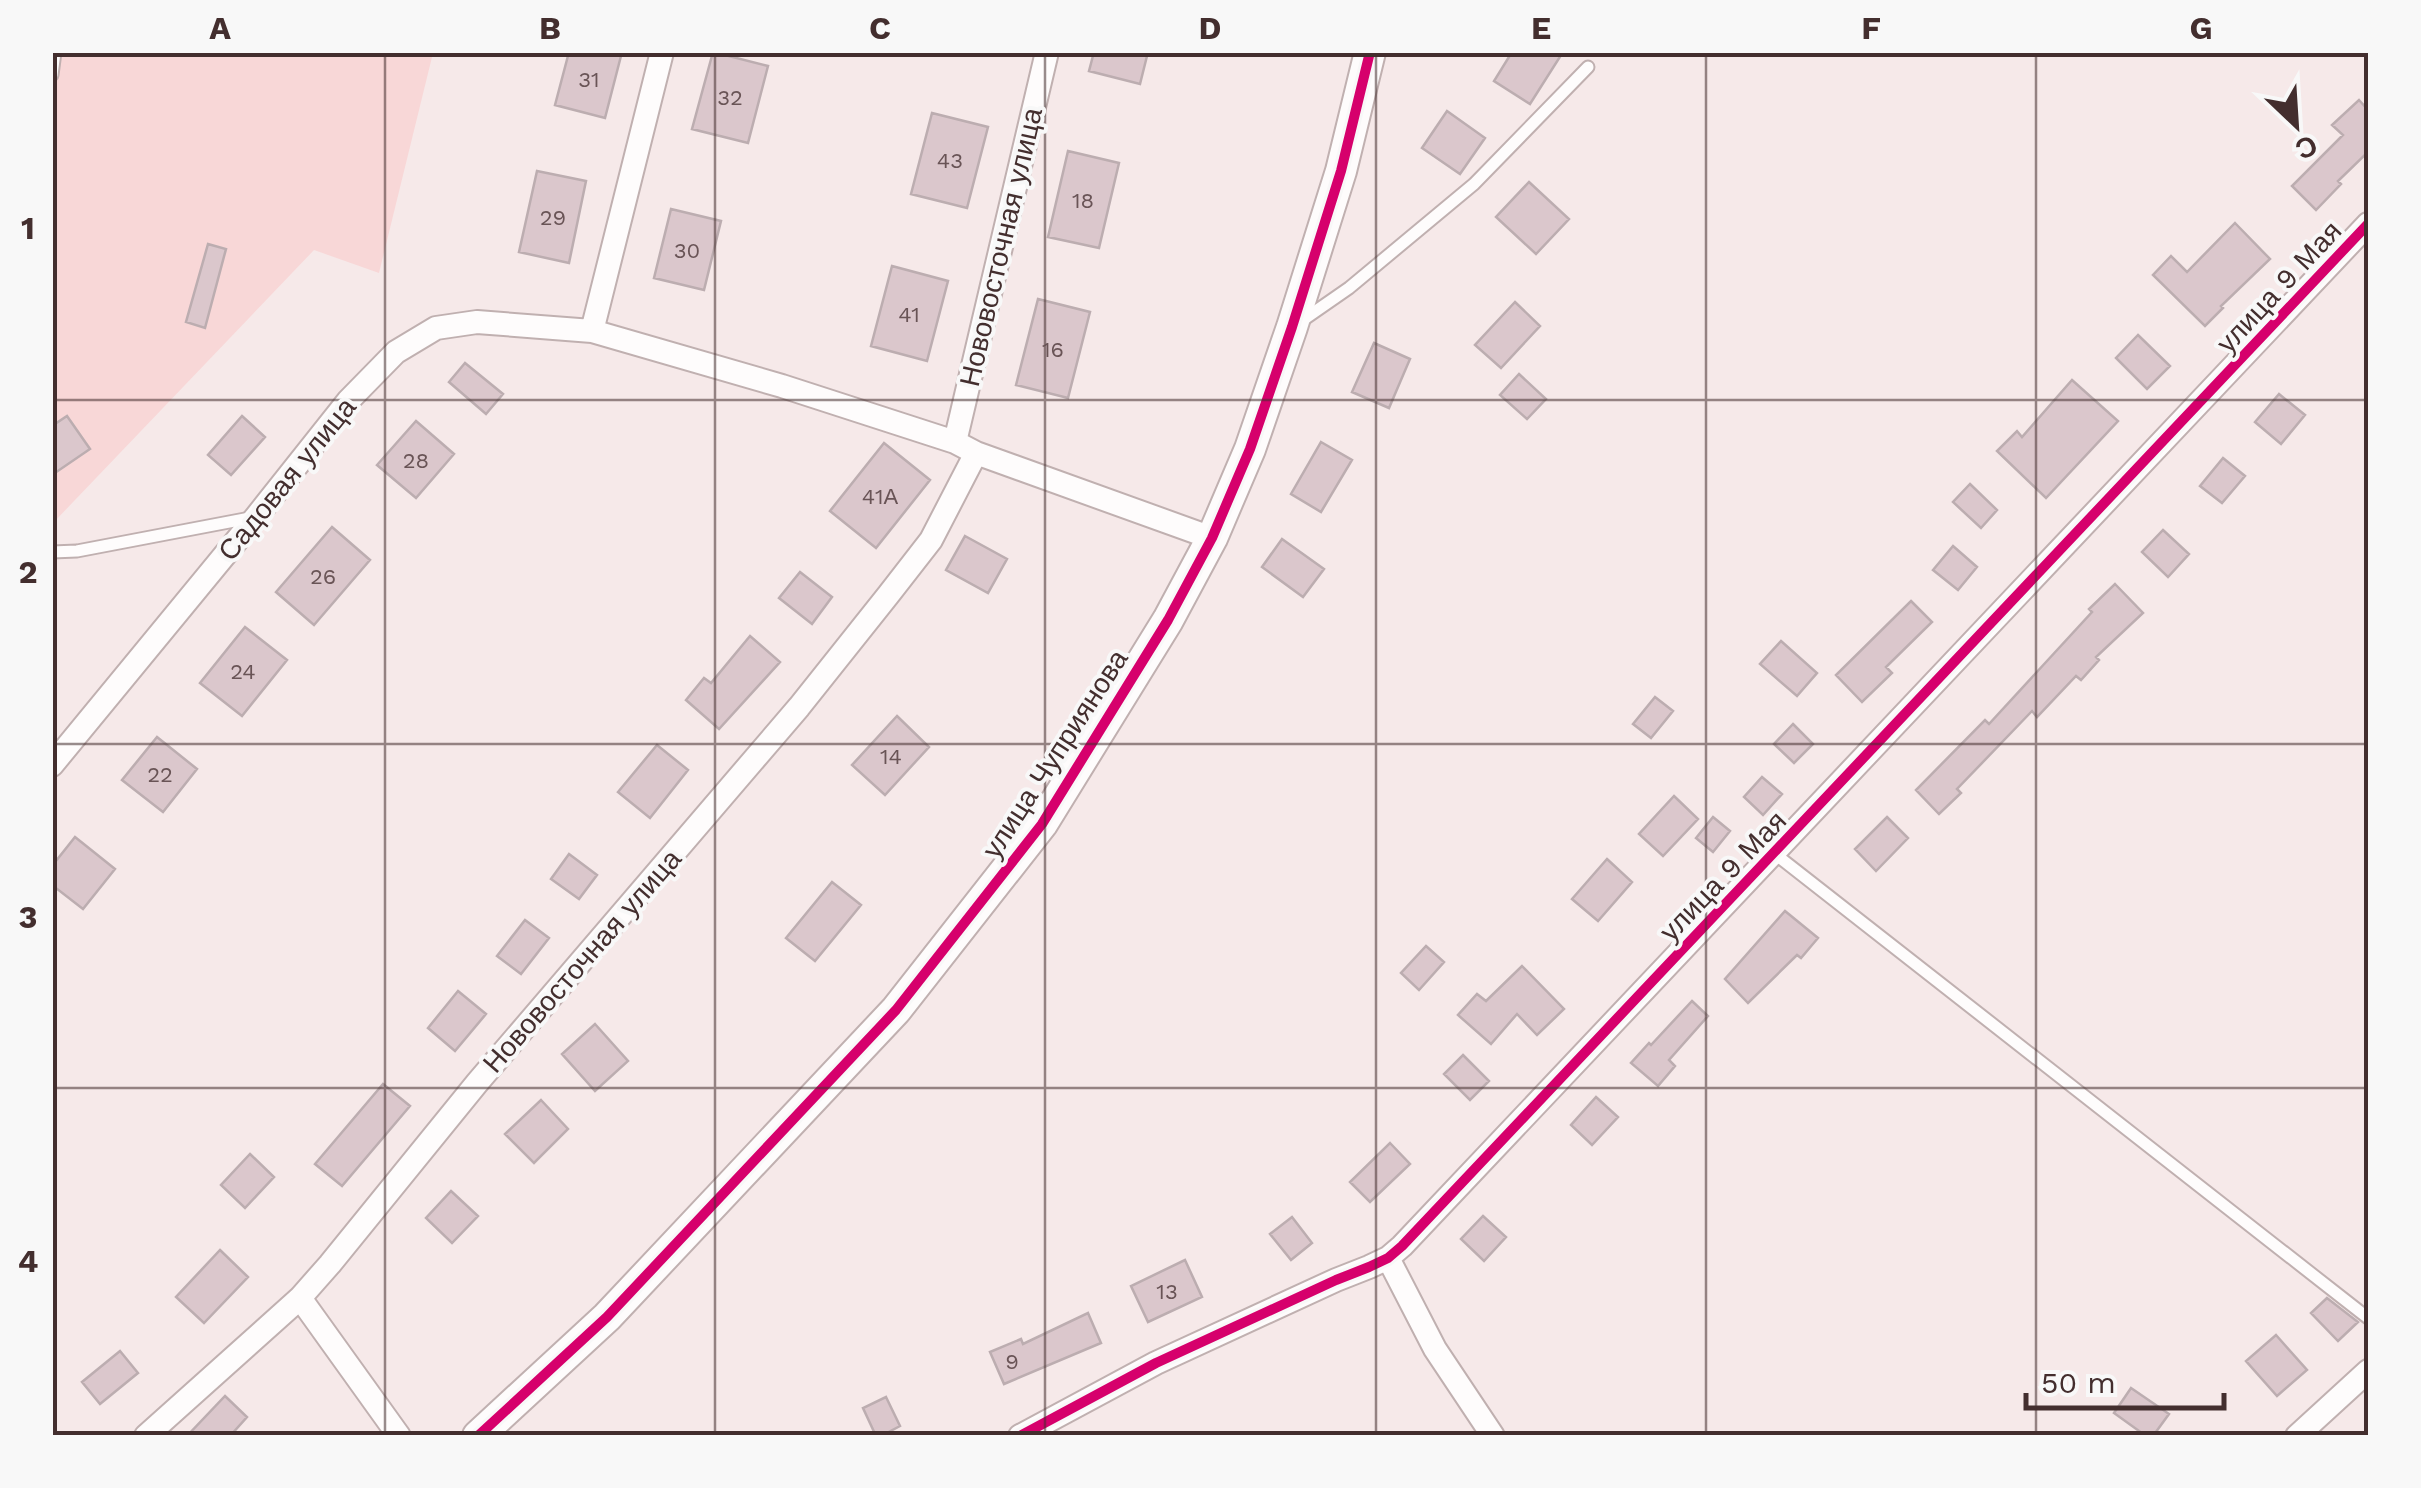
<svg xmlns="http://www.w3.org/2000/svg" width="2421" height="1488" font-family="'Work Sans',sans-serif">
  <rect width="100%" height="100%" fill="#f6e9e9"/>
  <path fill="#f8d7d7" d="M53,53H433L379,273L314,250L53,523Z"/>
  <path fill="#dbc7cc" stroke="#bcadb0" stroke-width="2.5" d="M569,52H622L605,118L555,105Z
    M713,52L768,66L748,143L692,129Z
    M1094,52H1148L1140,84L1089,71Z
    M1512,52H1563L1530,104L1494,81Z
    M2359,100L2368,110V152L2338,181L2341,184L2316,210L2292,186L2343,135L2332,125Z
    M1447,111L1485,138L1460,174L1422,148Z
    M932,113L988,127L967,208L911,194Z
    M1068,151L1119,163L1099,248L1048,237Z
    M537,171L586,181L569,263L519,252Z
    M1529,182L1569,219L1536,254L1496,217Z
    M671,209L721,221L704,290L654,278Z
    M2235,223L2270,259L2221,306L2223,308L2205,326L2153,275L2171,256L2187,272Z
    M208,244L226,249L205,328L186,322Z
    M892,266L948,281L927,361L871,346Z
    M1038,299L1090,312L1068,398L1016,385Z
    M1515,302L1540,326L1501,368L1475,345Z
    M2138,335L2170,366L2147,389L2116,358Z
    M1374,343L1410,359L1389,408L1352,392Z
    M465,363L503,394L486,414L449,382Z
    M1519,374L1546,399L1527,419L1500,395Z
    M2072,380L2118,421L2046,498L1997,451L2017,431L2022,437Z
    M2279,394L2305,415L2281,444L2255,422Z
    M67,416L90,449L52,475V426Z
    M242,416L265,437L231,475L208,455Z
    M416,421L454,454L416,498L377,465Z
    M1321,442L1352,460L1321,512L1291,494Z
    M884,443L930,480L876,548L830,511Z
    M2223,458L2245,476L2222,503L2200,486Z
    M1970,484L1997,510L1981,528L1953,502Z
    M332,527L370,560L314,625L276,592Z
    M2163,530L2189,554L2168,577L2142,552Z
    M965,536L1007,559L988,593L946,570Z
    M1282,539L1324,569L1303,597L1262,567Z
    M1953,546L1977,567L1958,590L1933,570Z
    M800,572L832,597L812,624L779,598Z
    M2115,584L2143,613L2096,657L2099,660L2081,680L2076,676L2037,717L2032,711L1957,789L1961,793L1939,814L1916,790L1985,720L1989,724L2092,612L2089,609Z
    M1911,601L1932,622L1886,667L1892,673L1862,702L1836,675Z
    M245,627L287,660L242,716L200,683Z
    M750,636L780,662L719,729L686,700L704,678L711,683Z
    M1781,641L1817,673L1797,696L1760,664Z
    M1655,697L1673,711L1651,738L1633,724Z
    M897,716L929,747L885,795L852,765Z
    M1793,724L1813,744L1794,763L1774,744Z
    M157,737L197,769L163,812L122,780Z
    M657,745L688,770L650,818L618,792Z
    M1762,777L1782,794L1763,815L1744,797Z
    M1674,796L1698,819L1663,856L1639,834Z
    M1713,817L1730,831L1713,852L1696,838Z
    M1887,817L1908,838L1876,871L1855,849Z
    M75,837L115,869L83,909L52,885V866Z
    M569,854L597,875L579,899L551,879Z
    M1607,859L1632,882L1598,921L1572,899Z
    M832,882L861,905L815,961L786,938Z
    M1785,911L1818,938L1801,958L1797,955L1748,1003L1725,979Z
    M525,920L549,938L521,974L497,956Z
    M1426,946L1444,962L1419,990L1401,973Z
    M1522,966L1564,1009L1537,1035L1517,1014L1491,1044L1458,1015L1477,994L1486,1001Z
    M458,991L486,1014L455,1051L428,1028Z
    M1692,1001L1708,1016L1669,1060L1675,1066L1658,1086L1631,1063L1649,1043L1651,1045Z
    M595,1024L628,1061L595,1091L562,1054Z
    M1463,1055L1489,1081L1470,1100L1444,1074Z
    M383,1084L410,1106L342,1186L315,1164Z
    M1596,1097L1618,1117L1592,1145L1571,1125Z
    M541,1100L568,1129L534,1163L505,1134Z
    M1390,1143L1410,1164L1370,1202L1350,1182Z
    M250,1154L274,1177L245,1208L221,1185Z
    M451,1191L478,1216L452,1243L426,1218Z
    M1483,1216L1506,1237L1484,1261L1461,1239Z
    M1292,1217L1312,1243L1291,1260L1270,1234Z
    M220,1250L248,1277L204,1323L176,1297Z
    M1185,1260L1202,1297L1148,1322L1131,1286Z
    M2327,1298L2358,1322L2338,1341L2311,1313Z
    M1088,1313L1101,1343L1004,1384L990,1352L1021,1339L1023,1344Z
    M2276,1335L2307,1370L2277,1396L2246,1361Z
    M120,1351L138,1373L100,1404L82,1382Z
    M2131,1388L2169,1414L2153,1436H2146L2114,1413Z
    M225,1396L247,1417L230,1436H187Z
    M886,1397L900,1426L881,1436H876L863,1408Z"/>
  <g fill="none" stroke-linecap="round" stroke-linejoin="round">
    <g stroke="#c0b0b0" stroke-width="15">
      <path id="lane" d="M52,75L55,52
        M1300,322L1349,288L1474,184L1588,67
        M52,552L77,551L250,518
        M1775,854L2368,1318"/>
    </g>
    <g stroke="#c0b0b0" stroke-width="26">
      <path id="street" d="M592,331L662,52
        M955,442L1047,52
        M52,765L256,517L348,401L396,352L436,328L477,322L592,331L782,386L955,442L976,453L1212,538
        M1388,1258L1435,1349L1493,1436
        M300,1298L399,1436
        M146,1436L300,1298L330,1264L477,1083L799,707L889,594L931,540L976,453
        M1020,1436L1156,1363L1336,1280L1369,1267L1388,1258L1402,1246L2368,224
        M2297,1436L2368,1371"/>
    </g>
    <g stroke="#c0b0b0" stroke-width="34">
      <path id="secondary" d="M478,1436L607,1317L896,1010L1042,824L1168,620L1212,538L1250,449L1292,327L1341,171L1370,52"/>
    </g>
    <use href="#lane" stroke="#fefcfc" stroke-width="11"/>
    <use href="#street" stroke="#fefcfc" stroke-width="22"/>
    <use href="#secondary" stroke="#fefcfc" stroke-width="30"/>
    <g stroke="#f8f8f8" stroke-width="16">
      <path id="cycleway" d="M478,1436L607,1317L896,1010L1042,824L1168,620L1212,538L1250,449L1292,327L1341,171L1370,52
        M1020,1436L1156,1363L1336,1280L1369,1267L1388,1258L1402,1246L2368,224"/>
    </g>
    <use href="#cycleway" stroke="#d6006c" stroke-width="10"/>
  </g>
  <path fill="none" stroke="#432e2e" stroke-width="2.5" stroke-opacity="0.55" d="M385,52V1436M715,52V1436M1045,52V1436M1376,52V1436M1706,52V1436M2036,52V1436M52,400H2368M52,744H2368M52,1088H2368"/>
  <g text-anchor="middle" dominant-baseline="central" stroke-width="8" stroke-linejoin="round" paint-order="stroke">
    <g font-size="22" fill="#695456">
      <text x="589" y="79">31</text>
      <text x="730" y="97">32</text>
      <text x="950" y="160">43</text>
      <text x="1083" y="200">18</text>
      <text x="553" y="217">29</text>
      <text x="687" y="250">30</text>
      <text x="909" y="314">41</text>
      <text x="1053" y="349">16</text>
      <text x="416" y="460">28</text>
      <text x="880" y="496">41А</text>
      <text x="323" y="576">26</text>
      <text x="243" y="671">24</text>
      <text x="891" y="756">14</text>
      <text x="160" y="774">22</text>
      <text x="1167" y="1291">13</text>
      <text x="1012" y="1361">9</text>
    </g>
    <g font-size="28" fill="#432e2e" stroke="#f8f8f8">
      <text transform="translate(1001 247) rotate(-77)">Нововосточная улица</text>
      <text transform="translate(2279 287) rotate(-47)">улица 9 Мая</text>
      <text transform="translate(287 479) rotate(-51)">Садовая улица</text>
      <text transform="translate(1055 754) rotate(-57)">улица Чуприянова</text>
      <text transform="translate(1723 876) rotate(-46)">улица 9 Мая</text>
      <text transform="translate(582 961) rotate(-49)">Нововосточная улица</text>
    </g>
  </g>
  <rect width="2421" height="1488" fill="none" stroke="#f8f8f8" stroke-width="110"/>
  <g transform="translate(2296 125) rotate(155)" stroke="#f8f8f8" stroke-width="8" paint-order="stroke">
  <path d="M0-8L18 38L0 25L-18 38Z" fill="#432e2e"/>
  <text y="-15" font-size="28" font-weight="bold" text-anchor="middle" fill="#432e2e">С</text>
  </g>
  <path d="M2026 1393v15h198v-15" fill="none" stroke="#432e2e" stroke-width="5"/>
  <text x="2041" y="1393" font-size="30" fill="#432e2e" stroke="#f8f8f8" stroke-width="8" paint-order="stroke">50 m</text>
  <rect x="55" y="55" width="2311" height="1378" fill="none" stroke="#432e2e" stroke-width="4"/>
  <g font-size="32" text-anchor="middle" font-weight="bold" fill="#432e2e">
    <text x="220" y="39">A</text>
    <text x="550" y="39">B</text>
    <text x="880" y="39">C</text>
    <text x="1210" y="39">D</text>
    <text x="1541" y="39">E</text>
    <text x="1871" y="39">F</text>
    <text x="2201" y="39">G</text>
    <text x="28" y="239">1</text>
    <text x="28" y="583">2</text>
    <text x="28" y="928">3</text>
    <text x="28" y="1272">4</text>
  </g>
</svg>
